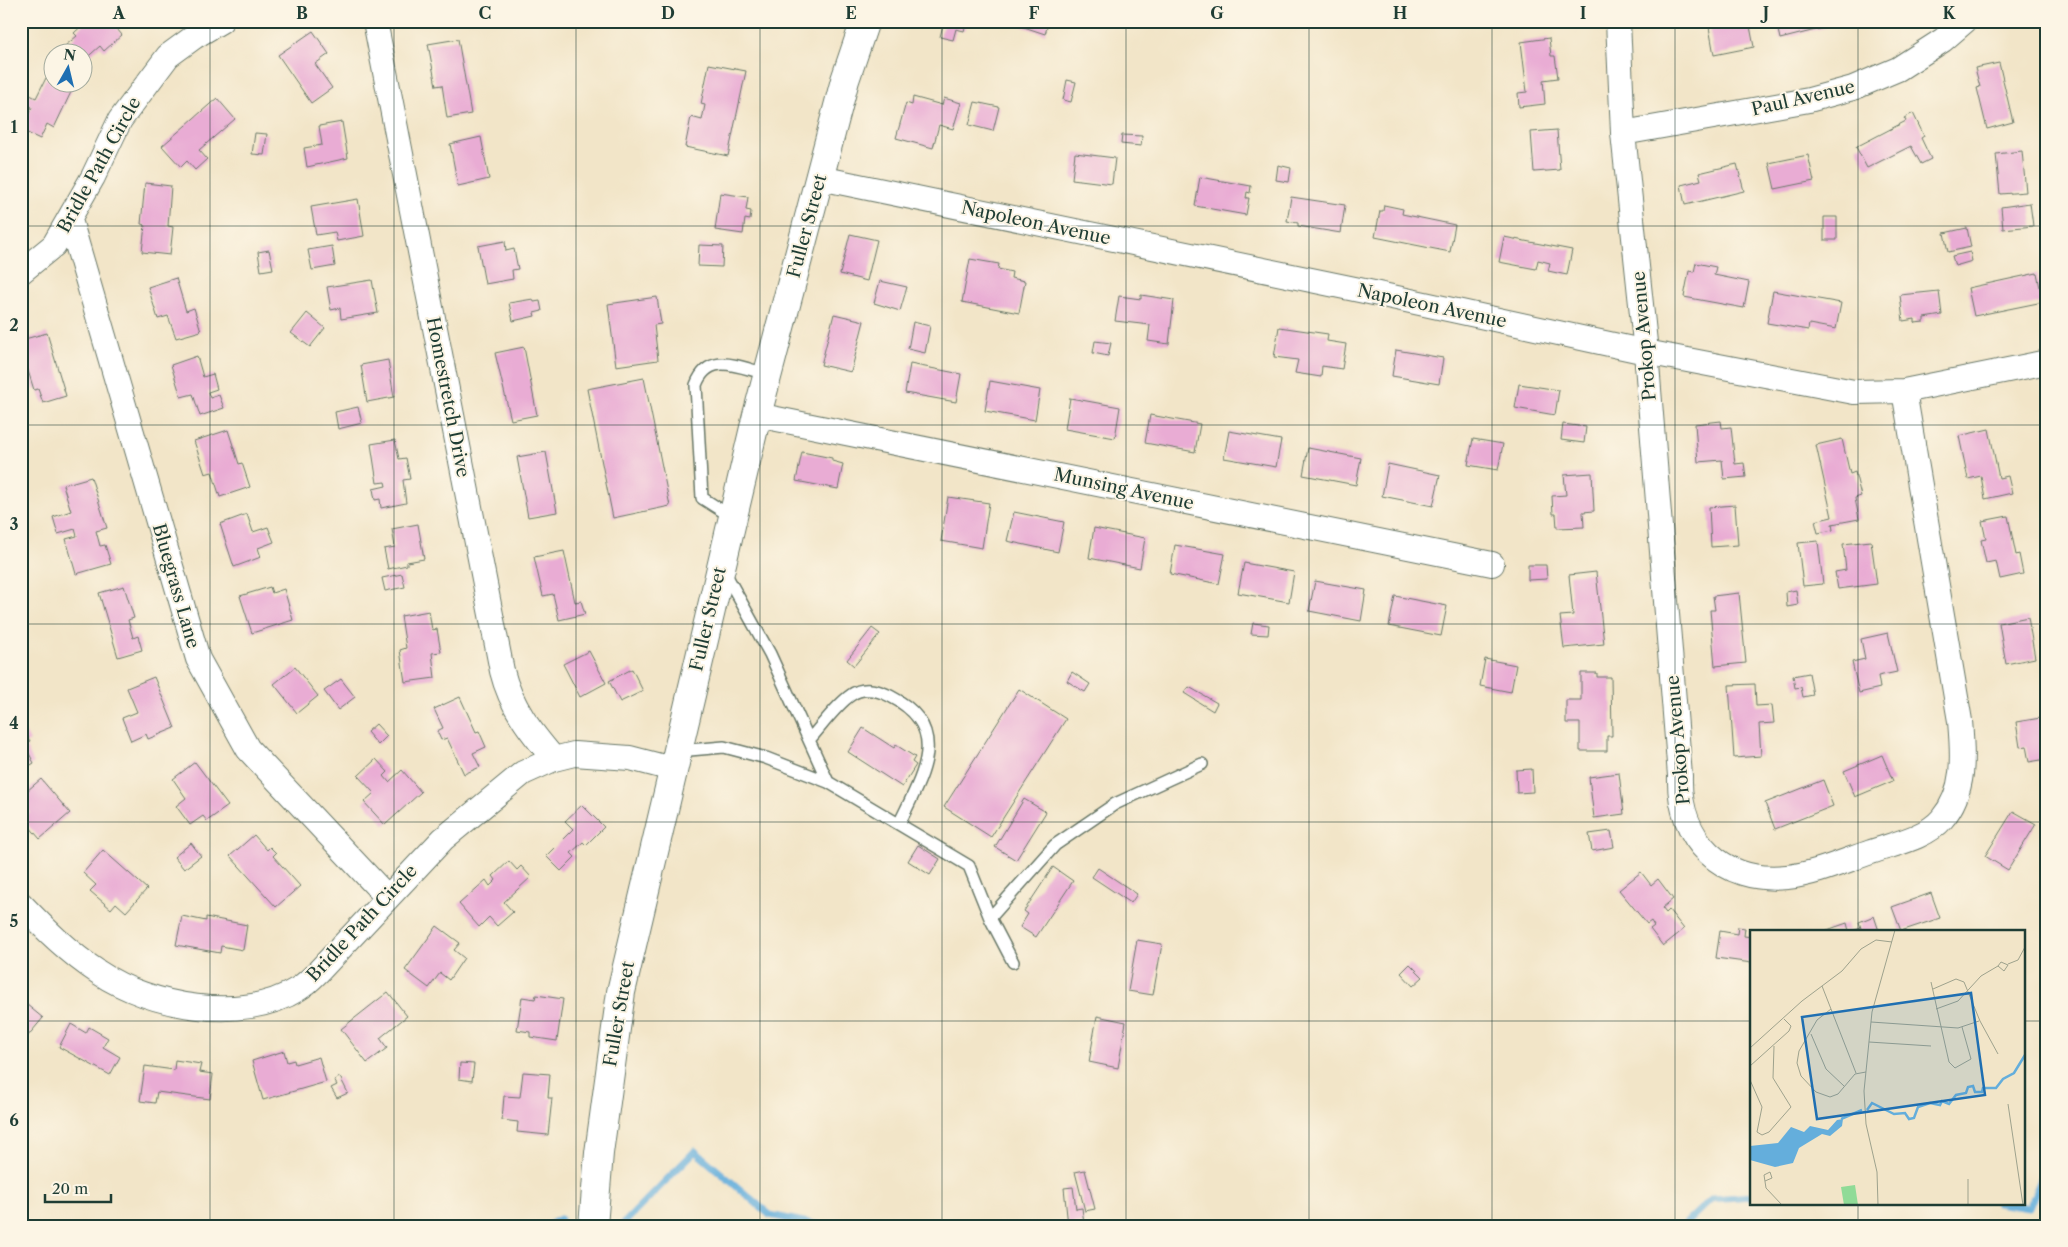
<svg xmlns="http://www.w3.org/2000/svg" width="2068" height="1247" font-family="'Libre Caslon Text',serif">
  <rect width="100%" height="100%" fill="#fcf5e5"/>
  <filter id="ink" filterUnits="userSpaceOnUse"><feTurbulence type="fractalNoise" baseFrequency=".02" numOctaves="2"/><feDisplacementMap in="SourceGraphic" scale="10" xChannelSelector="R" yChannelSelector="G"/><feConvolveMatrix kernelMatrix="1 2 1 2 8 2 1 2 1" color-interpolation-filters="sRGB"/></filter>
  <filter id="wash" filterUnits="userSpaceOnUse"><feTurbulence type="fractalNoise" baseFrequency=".0096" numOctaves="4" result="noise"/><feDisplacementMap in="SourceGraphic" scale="20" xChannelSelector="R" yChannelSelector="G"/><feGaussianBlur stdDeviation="1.12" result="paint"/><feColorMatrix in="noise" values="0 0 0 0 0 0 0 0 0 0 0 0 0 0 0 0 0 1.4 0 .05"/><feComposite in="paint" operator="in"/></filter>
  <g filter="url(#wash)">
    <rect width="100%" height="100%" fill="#f2e5c8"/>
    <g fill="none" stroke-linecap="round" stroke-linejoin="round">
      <path stroke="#64aedc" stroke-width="7" d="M1997,1203L2029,1208L2047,1165
        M624,1223L695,1151L770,1215L823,1226
        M547,1226L560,1219
        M1683,1226L1711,1199L1752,1196"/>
    </g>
    <g id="blocks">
      <path fill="#e9acd4" d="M87,21H126L117,29L122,35L104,51L100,46L82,62V52H72L66,45L77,36L74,33Z
        M937,21H967L964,31L956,29L953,40L940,37L943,25Z
        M1006,21H1049L1045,34Z
        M1739,21H1749L1754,47L1714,55L1709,27Z
        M1776,21H1847V22L1780,39Z
        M313,31L329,54L315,64L332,88L311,103L278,55Z
        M1549,38L1551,56H1555L1558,78L1543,80L1545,104L1519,107L1518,93L1527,92L1521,42Z
        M458,39L471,114L447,118L442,85L436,86L428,44Z
        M1999,63L2013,122L1987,129L1977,88L1980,87L1975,68Z
        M709,64L746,71L728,156L685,147L691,117L702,120L705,105L701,104Z
        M46,78L72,90L54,128L47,124L40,139L21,130L32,107L24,102L28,94L36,98Z
        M1067,80L1076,82L1071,102L1063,100Z
        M913,97L942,105L944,98L961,103L953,129L939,125L933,148L896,138L906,103L912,105Z
        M217,98L235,119L199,150L207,159L195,170L187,161L181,167L162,146Z
        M975,102L999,107L993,131L969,125Z
        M1913,113L1924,136L1921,138L1931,159L1921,164L1911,146L1867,168L1856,147L1906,121L1904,118Z
        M342,122L348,158L307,167L304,148L322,145L319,126Z
        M1557,130L1560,170L1534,172L1531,132Z
        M255,133L267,134L264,155L252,154Z
        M1122,135L1142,136L1141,146L1121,144Z
        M481,137L489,179L458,186L450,144Z
        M2022,151L2026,192L2000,194L1996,154Z
        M1075,153L1115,158L1112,184L1072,179Z
        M1808,155L1814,181L1775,189L1769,163Z
        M1737,164L1744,191L1685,205L1681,185L1701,180L1699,173Z
        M1278,165L1291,168L1289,182L1276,180Z
        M1200,177L1251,186L1250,193L1247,192L1246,198H1249L1246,215L1195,206Z
        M145,183L171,186L168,226L173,227L170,255L142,252L145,225L141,224Z
        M720,193L748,197L746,210L751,211L750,220L745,219L743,234L715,230Z
        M1291,197L1345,205L1341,233L1298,226V223L1287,221Z
        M358,199L364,236L337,241L335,232L316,235L311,207Z
        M2030,203L2033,226L2003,229L2001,207Z
        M1384,205L1403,209L1402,214L1455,225L1450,252L1375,237L1380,211H1383Z
        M1824,217H1837V240H1824Z
        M1967,228L1971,247L1948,252L1944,233Z
        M850,234L877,240L867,281L840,274Z
        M1504,237L1572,250L1567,275L1548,271L1550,263L1538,260L1536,269L1499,262Z
        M505,241L506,251L514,249L518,269L512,270L513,279L485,284L478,246Z
        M699,245L723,246L722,267L698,266Z
        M332,246L335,266L312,270L308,250Z
        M269,250L273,269L261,271L258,252Z
        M1970,252L1972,261L1955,266L1952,256Z
        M970,259L999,264L998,269L1012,272L1011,278L1025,281L1019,313L962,302Z
        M1696,263L1716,267L1714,275L1749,282L1744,308L1684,297L1689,271L1694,272Z
        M2037,273L2043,302L1974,316L1968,288Z
        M176,278L186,311L194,308L201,331L176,338L168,316L158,319L148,287Z
        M372,280L378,313L341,319L340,308L331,310L327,287Z
        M880,281L907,287L900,311L874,303Z
        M1773,291L1841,303L1836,329L1809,324L1808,330L1767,323Z
        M1939,291L1942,315L1924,318V322L1915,323V319L1903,321L1900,295Z
        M1141,295L1174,300L1169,344L1148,341L1150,325L1115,321L1119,296L1141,299Z
        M657,297L661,324L654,325L658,360L616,366L608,304Z
        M533,299L534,302L540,301L542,311L534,313L535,316L513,321L509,303Z
        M307,313L325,328L310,347L291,333Z
        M834,314L864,321L851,372L821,365Z
        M913,322L930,326L925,353L908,349Z
        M1279,327L1328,334L1327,341L1346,344L1342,369L1322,366L1321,377L1295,373L1298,360L1274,357Z
        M47,333L66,396L43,403L38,389L34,390L21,348V340Z
        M1095,341L1111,343L1108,356L1093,353Z
        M524,347L537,415L511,420L495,353Z
        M1396,350L1443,358L1439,384L1392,376Z
        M197,356L203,377L213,374L217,389L208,392L210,398L219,395L224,408L200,416L193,394L181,397L171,365Z
        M388,360L394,397L367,402L361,365Z
        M910,364L961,374L956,402L905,393Z
        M644,378L670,506L613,518L587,389Z
        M990,381L1040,390L1035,420L985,411Z
        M1519,384L1559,390L1555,415L1515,408Z
        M1070,398L1120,407L1115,438L1065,429Z
        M358,407L362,423L338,429L335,412Z
        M1150,415L1200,424L1195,452L1145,443Z
        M1721,421L1722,428L1731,427L1735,464L1744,463L1746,477L1724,479L1722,460L1698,462L1695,424Z
        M1563,424L1586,427L1584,443L1561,440Z
        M1989,429L1999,478L2008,476L2012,493L1985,499L1981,476L1968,479L1959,436Z
        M228,430L239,464L242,463L250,487L220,497L212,472L205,474L194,441Z
        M1229,431L1281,440L1276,467L1224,458Z
        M1473,439L1503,444L1498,470L1468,465Z
        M1842,439L1850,474L1855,472L1861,496L1855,498L1859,519L1832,524L1833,530L1818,533L1815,521L1832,517L1816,445Z
        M395,440L399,459L406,458L410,479L403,480L406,503L381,508L380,499L375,500L373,489L386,486L385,482L377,483L371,444Z
        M1308,448L1361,458L1356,485L1303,475Z
        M546,452L557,512L528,517L517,457Z
        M802,452L832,458V461L843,464L838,489L796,481Z
        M1388,464L1440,475L1433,506L1382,496Z
        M1592,473L1594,511L1583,512L1584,527L1557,528L1556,514H1553L1552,496L1566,495L1564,475Z
        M91,477L107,528L96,531L100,546L105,545L111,564L76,574L66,539L77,536L75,529L58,534L53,517L71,511L63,485Z
        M948,497L989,503L982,548L941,541Z
        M1735,505L1738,545L1711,547L1709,507Z
        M1014,512L1064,522L1058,552L1007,541Z
        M247,514L253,532L268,527L274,542L258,548L261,557L234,567L220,524Z
        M2008,516L2016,555L2019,554L2023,574L2000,579L1996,561L1986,563L1981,540L1986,539L1982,521Z
        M418,524L424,559L407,562V565L388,569L384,549L395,547L392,529Z
        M1094,528L1145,538L1140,568L1089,558Z
        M1818,541L1823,584L1803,586L1798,543Z
        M1871,541L1877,584L1838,589L1835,572L1846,570L1843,544Z
        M1175,545L1225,554L1219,584L1170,574Z
        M564,551L575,602L581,601L585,614L559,620L553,594L543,596L534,557Z
        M1244,563L1294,572L1289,602L1238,593Z
        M1528,565H1546L1547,579L1528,580Z
        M1596,572L1604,644L1564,648L1560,616L1573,615L1569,575Z
        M402,574L405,587L385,591L382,578Z
        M1315,581L1366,590L1361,621L1309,611Z
        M124,586L134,618L128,620L133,638L138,636L142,650L118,657L99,593Z
        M270,587L272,593L284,589L293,620L252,633L240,596Z
        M1796,590L1798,605L1787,607L1786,592Z
        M1739,593L1746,663L1715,666L1710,610H1715L1713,596Z
        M1395,596L1447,606L1441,636L1389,626Z
        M429,611L432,630L437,629L441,652L432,653L435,678L405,682L400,650L406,648L401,616Z
        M2028,617L2035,658L2006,664L1999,623Z
        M1253,623L1269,625L1268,635L1251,634Z
        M872,628L880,634L854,666L847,660Z
        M1888,633L1897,672L1878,676L1880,688L1859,693L1852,662L1865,659L1861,639Z
        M589,651L606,683L580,697L563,664Z
        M1485,659L1516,665L1511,692L1480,686Z
        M295,667L318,696L297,713L274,684Z
        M632,669L643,691L620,702L609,681Z
        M1072,672L1090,684L1085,692L1067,681Z
        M1581,673H1597V677H1611L1612,736H1607V751H1580V723H1566V700H1581Z
        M1809,673L1813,695L1803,697L1801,687L1795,688L1793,676Z
        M154,677L175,728L148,739L146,734L131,741L122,718L137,712L127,688Z
        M341,679L355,697L338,710L324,691Z
        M1755,684L1756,706L1772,705L1774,723L1759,724L1761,756L1734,758L1729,685Z
        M1189,687L1217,703L1213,711L1184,693Z
        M1019,689L1066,719L991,837L944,807Z
        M460,697L476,732L479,731L486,747L473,753L480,767L464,774L447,738L441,740L437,731L443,728L434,709Z
        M2047,717V759L2029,762L2026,746L2020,747L2016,722Z
        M376,724L387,736L378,745L367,732Z
        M863,728L894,748L896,745L915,757L912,762L916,765L902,787L848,752Z
        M24,730L30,741L24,744L34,763L21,771V732Z
        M1882,755L1893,781L1855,797L1844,771Z
        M376,759L388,772L384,776L389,782L402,770L421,792L385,825L364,802L374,793L358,776Z
        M195,762L228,806L207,821L203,816L190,825L176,806L186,798L173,779Z
        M1532,769L1533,792L1517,793L1516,770Z
        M1619,773L1624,814L1594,818L1589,777Z
        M41,779L70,813L40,839L22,818L30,812L21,802V796Z
        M1823,780L1833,806L1775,829L1765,803Z
        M1024,799L1046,812L1016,860L995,847Z
        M582,805L604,827L586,845L583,842L571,853L575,857L561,871L546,856L573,829L565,821Z
        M2013,811L2036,824L2008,870L1985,856Z
        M1611,831L1614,847L1592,851L1589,834Z
        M254,835L267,850L270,847L276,853L273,856L300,886L276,907L230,856Z
        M191,843L201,856L184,869L174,857Z
        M918,845L940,859L930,875L908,861Z
        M103,850L147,889L126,912L116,903L111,909L90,891L96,885L83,873Z
        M509,861L517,870L521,866L531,877L504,902L513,912L497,926L489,917L479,927L459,904L486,880L490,886L496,880L493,876Z
        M1053,867L1073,881L1036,937L1020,927L1028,914L1024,911Z
        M1098,868L1137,894L1131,903L1092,877Z
        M1641,872L1651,885L1658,879L1673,899L1662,908L1666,913L1669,910L1684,929L1663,946L1650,929L1654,926L1651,921L1647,924L1619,890Z
        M1931,893L1940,918L1901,931L1892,907Z
        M182,916L206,921V917L247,925L243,950L221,946L220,953L176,945Z
        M1874,916L1879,931H1852L1861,928L1859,922Z
        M1847,923L1849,931H1827V930Z
        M437,926L460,943L454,950L464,958L449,980L440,973L429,988L405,970Z
        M1738,927L1745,928L1744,936L1752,937V963L1716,958L1720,931L1737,934Z
        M1137,940L1162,944L1153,995L1128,991Z
        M1410,964L1423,977L1413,986L1401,973Z
        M388,992L407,1016L380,1038L387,1048L367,1063L341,1029Z
        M536,995L563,999L557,1041L530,1037V1032L517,1030L522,997L535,999Z
        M21,1000L43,1018L21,1044Z
        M1097,1016L1126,1022L1118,1068L1089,1062Z
        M71,1024L86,1033L89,1027L108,1038L103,1047L120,1057L110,1075L59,1047Z
        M284,1051L287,1062L294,1060L295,1064L319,1057L326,1082L263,1100L252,1061Z
        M175,1060L201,1064L199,1072L213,1074L210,1099L157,1092L155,1103L140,1101L145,1066L174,1070Z
        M460,1063L474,1064L472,1081L459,1079Z
        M523,1072L550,1074L548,1098H552L548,1135L517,1132L518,1122L502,1120L504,1096L520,1097Z
        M340,1077L348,1093L337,1098L331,1088L337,1085L334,1080Z
        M1085,1170L1095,1209L1085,1211L1075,1172Z
        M1073,1187L1076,1209L1082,1208L1084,1223L1068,1225L1064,1188Z"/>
    </g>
  </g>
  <g filter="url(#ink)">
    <use href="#blocks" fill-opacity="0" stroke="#697868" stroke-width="1"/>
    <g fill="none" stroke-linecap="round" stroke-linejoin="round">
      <g stroke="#697868" stroke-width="14">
        <path id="service" d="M732,517L702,498L696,385C709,350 740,368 767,374
          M724,571L770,654L828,782
          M809,740C821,727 836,705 851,695C863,686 878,690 890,696C953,728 922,776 899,824
          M678,751L724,747L766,758L828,782L969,866L990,918L1013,962
          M990,918L1055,845L1115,804L1202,764"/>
      </g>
      <g stroke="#697868" stroke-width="26">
        <path id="minor" d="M375,21L502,671C511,707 531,732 554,759
          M1618,21L1623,133L1646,352L1680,776C1678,840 1723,884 1787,877C1816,874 1844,861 1871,852C1893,844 1926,838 1942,819C1966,791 1963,755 1960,721L1904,391
          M1623,133L1809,100L1853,88L1898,69L1943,40L1965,21
          M820,178L1369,292L1646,352L1854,392L1904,391L2047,362
          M70,220L198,659L248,749L387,897
          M21,272L54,245L93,177L120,120L168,56L194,37L221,21
          M757,415L1492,564
          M21,904C45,929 69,953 98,972C150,1007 242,1024 298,989C305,985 312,978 318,972L443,839L523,773L554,759L574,754L630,758L672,769"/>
      </g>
      <g stroke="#697868" stroke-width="30">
        <path id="tertiary" d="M593,1226L599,1153L621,992L757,415L845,80L865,21"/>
      </g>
      <use href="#service" stroke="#fff" stroke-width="11"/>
      <use href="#minor" stroke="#fff" stroke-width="24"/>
      <use href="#tertiary" stroke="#fff" stroke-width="28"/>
    </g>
  </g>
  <path fill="none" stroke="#1f3d34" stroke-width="1" stroke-opacity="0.55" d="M210,21V1226M394,21V1226M576,21V1226M760,21V1226M942,21V1226M1126,21V1226M1309,21V1226M1492,21V1226M1675,21V1226M1858,21V931M21,226H2047M21,425H2047M21,624H2047M21,822H2047M21,1021H1752M2024,1021H2047M1858,1203V1226"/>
  <g text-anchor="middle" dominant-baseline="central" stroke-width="4" stroke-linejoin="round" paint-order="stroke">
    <g font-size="18" fill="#1f3d34" stroke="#fcf5e5">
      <text transform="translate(1803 98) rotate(-13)">Paul Avenue</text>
      <text transform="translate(99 165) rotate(-61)">Bridle Path Circle</text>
      <text transform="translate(1036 223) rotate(12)">Napoleon Avenue</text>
      <text transform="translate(807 226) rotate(-75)">Fuller Street</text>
      <text transform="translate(1432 306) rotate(12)">Napoleon Avenue</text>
      <text transform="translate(1644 336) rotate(-95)">Prokop Avenue</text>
      <text transform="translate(448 397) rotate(79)">Homestretch Drive</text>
      <text transform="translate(1124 489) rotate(12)">Munsing Avenue</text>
      <text transform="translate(176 586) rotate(74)">Bluegrass Lane</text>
      <text transform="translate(708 619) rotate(-77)">Fuller Street</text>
      <text transform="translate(1678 740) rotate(-95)">Prokop Avenue</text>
      <text transform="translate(362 923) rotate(-47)">Bridle Path Circle</text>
      <text transform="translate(619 1014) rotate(-80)">Fuller Street</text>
    </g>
  </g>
  <g transform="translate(1750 930)">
    <rect width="275" height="275" fill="#f2e5c8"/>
    <path d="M105,255L108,275H94L91,257Z" fill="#90db97"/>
    <path d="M93,189L92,196L80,206L72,204L49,218L43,233L25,237L0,230V216L28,213L41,197L54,202L60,196L78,200L87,190Z" fill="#64aedc"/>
    <path fill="none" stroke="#64aedc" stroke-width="2.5" d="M117,180L122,173L144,184L155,183L159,189L164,188L168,177L180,173L190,175L192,171L199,174L206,165L216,163L218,157L223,156L225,162H232L233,158H246L253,149L264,143L275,125M91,189L112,180"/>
    <path fill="none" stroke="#9ea28d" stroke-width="1" d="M258,34L268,30L275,17M181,52L199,132L205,138L221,129L212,97M72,56L106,143M183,59L206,49L214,52L230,91L248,124M81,79L67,90L49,121L47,133L51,146L66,162L80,167L88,164L105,144L116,142M186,79L208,71L231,46L248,36L251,32L258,35L254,41L248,36M121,92L208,98L229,91M61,104L76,139L94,156M119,112L181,116M0,118L52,71L92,41L111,19L126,10L142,12M0,136L39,101L41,96L34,89M0,150L12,177L7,202L12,205L19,202L41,177L23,148L24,116M258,174L273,275M15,251L22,248L20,242L14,245L16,258L32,275M128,275L127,242L116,194L114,161L122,82L145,0M218,275V249"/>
    <path fill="#1f6fb2" fill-opacity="0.15" stroke="#1f6fb2" stroke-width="2.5" d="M221,63L235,165L67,189L52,87Z"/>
    <rect width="275" height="275" fill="none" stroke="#1f3d34" stroke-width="2.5"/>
  </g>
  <rect width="2068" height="1247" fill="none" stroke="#fcf5e5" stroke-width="55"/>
  <g transform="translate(68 68) rotate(8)"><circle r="24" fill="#fcf5e5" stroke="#a4ab9e"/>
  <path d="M0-4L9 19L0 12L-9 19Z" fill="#1f6fb2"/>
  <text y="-8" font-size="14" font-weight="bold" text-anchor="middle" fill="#1f3d34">N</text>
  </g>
  <path d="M45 1194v8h66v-8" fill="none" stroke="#1f3d34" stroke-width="2.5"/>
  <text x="52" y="1194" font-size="15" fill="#1f3d34" stroke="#fcf5e5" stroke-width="4" paint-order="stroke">20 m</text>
  <rect x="28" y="28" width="2012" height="1192" fill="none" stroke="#1f3d34" stroke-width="2"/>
  <g font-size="16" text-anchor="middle" font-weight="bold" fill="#1f3d34">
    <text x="119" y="19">A</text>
    <text x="302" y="19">B</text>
    <text x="485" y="19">C</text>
    <text x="668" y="19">D</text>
    <text x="851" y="19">E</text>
    <text x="1034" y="19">F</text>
    <text x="1217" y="19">G</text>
    <text x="1400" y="19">H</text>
    <text x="1583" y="19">I</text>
    <text x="1766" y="19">J</text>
    <text x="1949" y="19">K</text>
    <text x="14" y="133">1</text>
    <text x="14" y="331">2</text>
    <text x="14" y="530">3</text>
    <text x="14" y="729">4</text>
    <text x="14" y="927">5</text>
    <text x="14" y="1126">6</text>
  </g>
</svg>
